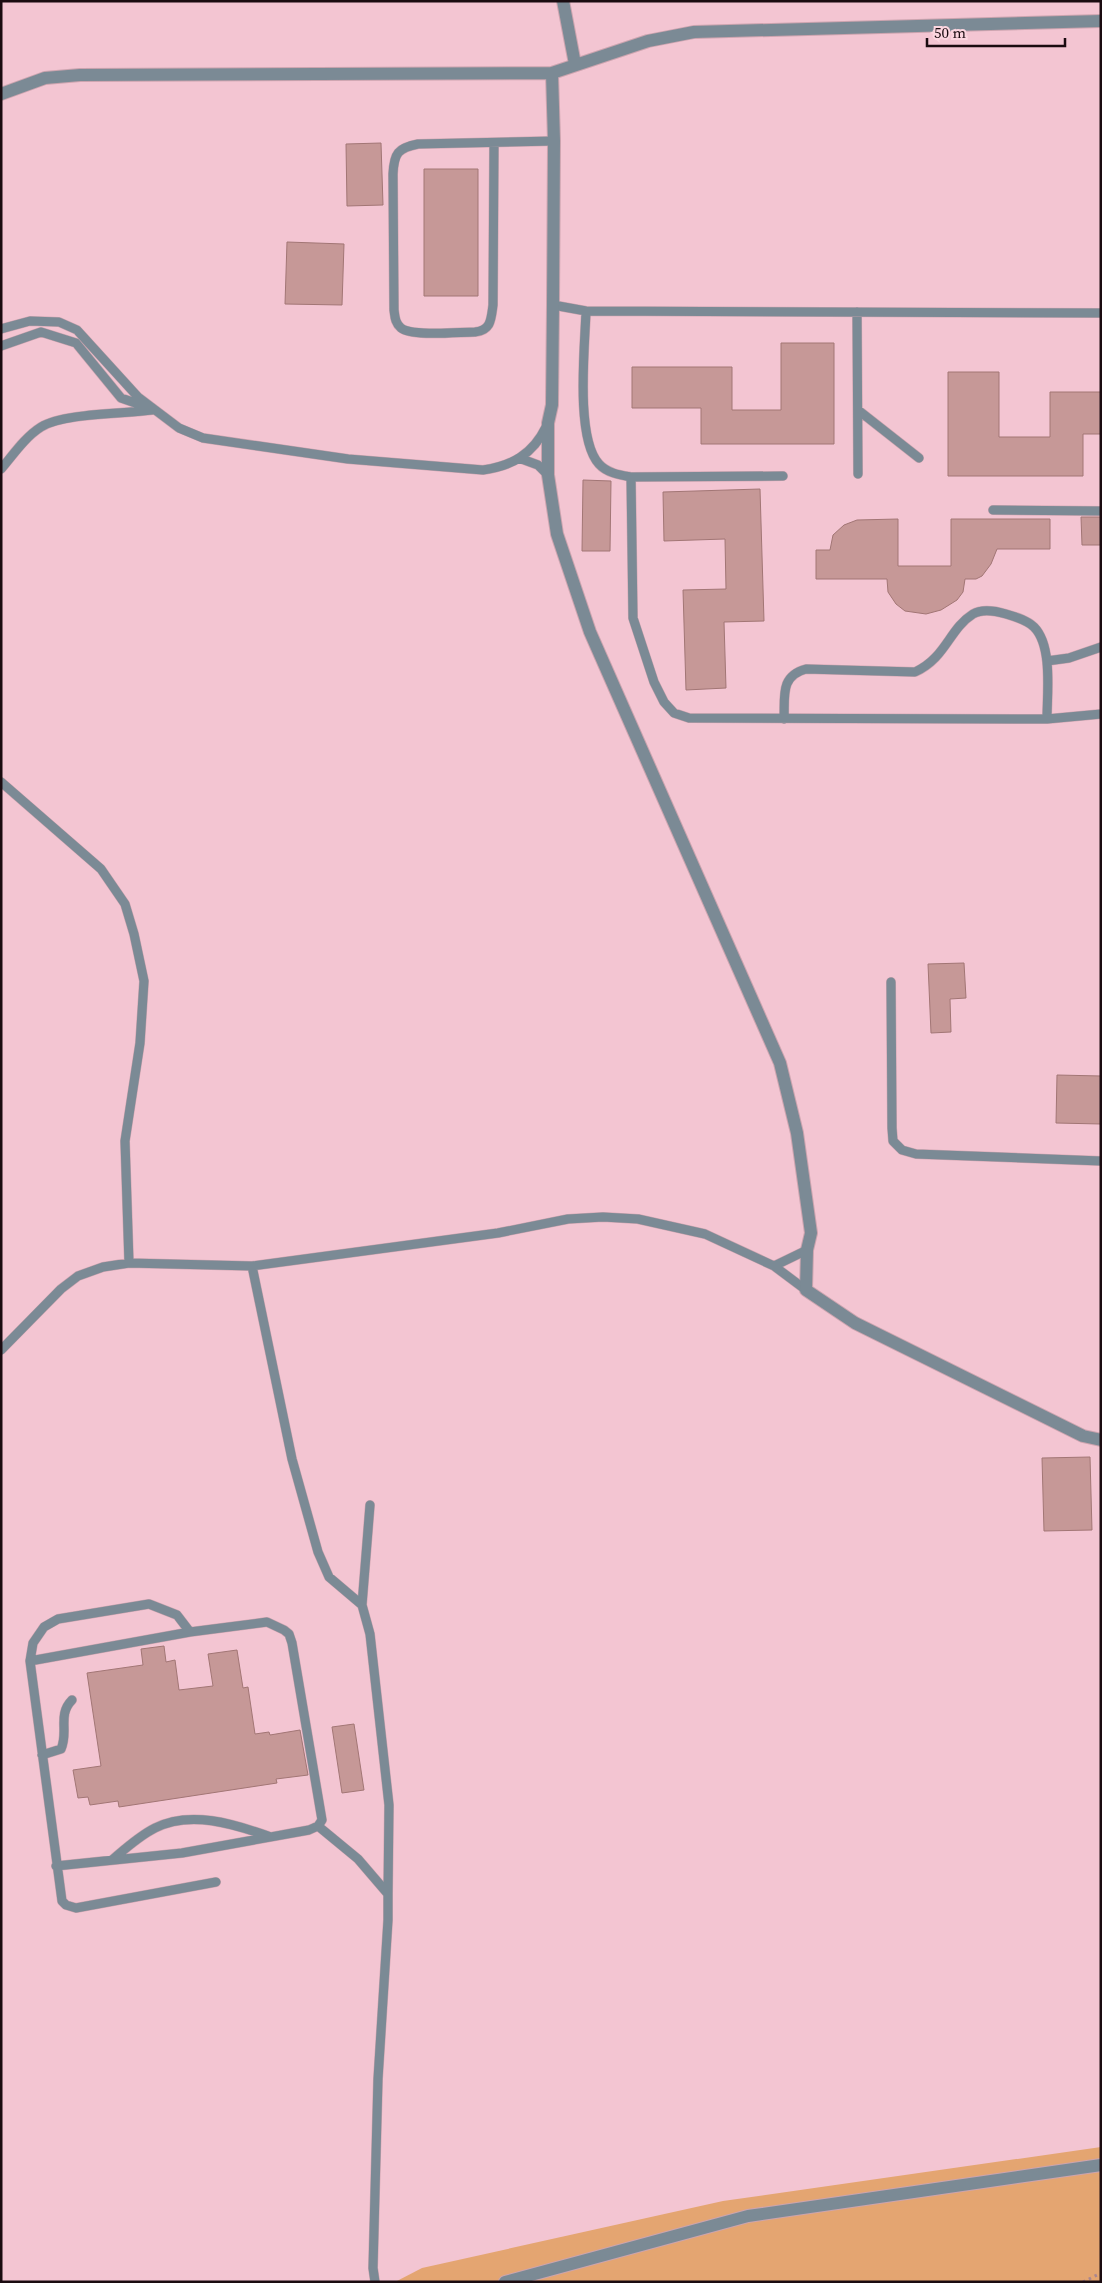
<svg xmlns="http://www.w3.org/2000/svg" width="1102" height="2283" font-family="'Source Serif 4',serif">
  <rect width="100%" height="100%" fill="#f3c5d2"/>
  <path fill="#e4a571" d="M1101,2147V2282H395L422,2268L723,2201Z"/>
  <path fill="#c69897" stroke="#a27675" d="M381,143L383,205L347,206L346,144Z
    M424,169H478V296H424Z
    M287,242L344,244L342,305L285,304Z
    M781,343H834V444H701V408H632V367H732V410H781Z
    M948,372H999V437H1050V392H1101V434H1083V476H948Z
    M583,480L611,481L610,551H582Z
    M760,489L764,621L724,622L726,688L686,690L683,590L726,589L725,539L664,541L663,492Z
    M1081,517H1101V545H1082Z
    M898,519V566H951V519H1050V549H997L991,564L982,576L976,579H965L963,592L957,600L941,610L926,614L905,611L896,604L888,592L887,579H816V550H830L833,535L844,525L857,520Z
    M964,963L966,998L950,999L951,1032L931,1033L928,964Z
    M1057,1075L1101,1076V1124L1056,1123Z
    M1090,1457L1092,1530L1044,1531L1042,1458Z
    M164,1646L166,1662L175,1660L179,1690L213,1686L208,1654L237,1650L243,1688L248,1687L255,1734L269,1732L270,1735L300,1730L308,1775L276,1779L277,1783L119,1807L118,1801L90,1805L88,1797L78,1798L73,1770L101,1766L87,1673L143,1665L141,1649Z
    M354,1724L364,1790L342,1793L332,1727Z"/>
  <g fill="none" stroke-linecap="round" stroke-linejoin="round">
    <g stroke="#cca4af" stroke-width="10">
      <path id="service" d="M494,143L493,305C491,320 491,330 475,332C459,332 412,337 401,328C395,323 395,317 394,310L393,174C394,153 398,148 418,144L554,141
        M553,305L586,311L1101,313
        M586,311C585,345 575,438 599,464C607,473 620,475 631,477L783,476
        M857,312L858,474
        M1,329L30,321L59,322L77,330L138,397L179,428L203,438L348,459L483,470C512,466 533,454 546,427
        M1,346L41,332L76,343L121,398L147,407
        M858,410L919,458
        M519,458L538,465L548,475
        M1,469C13,455 25,437 41,427C63,413 124,414 152,410
        M631,477L633,618L654,682L664,702L674,713L689,718L1047,719L1101,714
        M993,510L1101,511
        M1047,661L1069,658L1101,647
        M784,719C785,696 780,676 806,669L915,672C946,658 949,629 973,614C983,608 996,611 1006,614C1016,617 1027,620 1034,627C1053,646 1047,694 1047,719
        M1,782L101,869L125,904L134,934L144,981L140,1043L125,1141L129,1263
        M891,982L892,1128L893,1141L902,1150L916,1154L1101,1161
        M252,1266L292,1459L318,1552L329,1577L362,1605L370,1634L389,1805L388,1894
        M774,1266L807,1250
        M1,1350L61,1289L78,1276L103,1267L129,1263L252,1266L498,1233L568,1219L603,1217L638,1219L705,1234L774,1266L806,1290
        M362,1605L370,1505
        M30,1661L33,1643L44,1627L58,1619L149,1604L177,1615L190,1632
        M42,1755L61,1749C69,1732 57,1715 72,1700
        M112,1860C126,1848 139,1836 155,1828C190,1810 234,1824 268,1836
        M56,1866L182,1853L309,1830L318,1826L358,1859L388,1894V1920L378,2079L373,2268L375,2282
        M216,1882L76,1908L66,1905L62,1901L30,1661L190,1632L267,1622L284,1630L289,1634L292,1643L322,1820L318,1826"/>
    </g>
    <g stroke="#cca4af" stroke-width="14">
      <path id="minor" d="M563,1L575,64
        M552,73L554,141L553,305L552,405L548,423V475L557,534L590,632L780,1063L797,1133L811,1233L807,1250L806,1290L855,1323L1083,1436L1101,1440
        M1,94L45,78L80,75L552,73L648,41L694,32L1101,21"/>
    </g>
    <g stroke="#cca4af" stroke-width="14">
      <path id="tertiary" d="M505,2282L748,2216L1101,2165"/>
    </g>
    <path stroke="#a98690" stroke-width="3" stroke-dasharray="2.5 4" stroke-linecap="butt" d="M1083,2282L1101,2273"/>
    <use href="#service" stroke="#7b8a95" stroke-width="9"/>
    <use href="#minor" stroke="#7b8a95" stroke-width="12"/>
    <use href="#tertiary" stroke="#7b8a95" stroke-width="12"/>
  </g>
  <rect width="1102" height="2283" fill="none" stroke="#1a0b10" stroke-width="5"/>
  <path d="M927 38v8h138v-8" fill="none" stroke="#1a0b10" stroke-width="2.5"/>
  <text x="934" y="38" font-size="15" fill="#1a0b10" stroke="#fbd5df" stroke-width="4" paint-order="stroke">50 m</text>
</svg>
